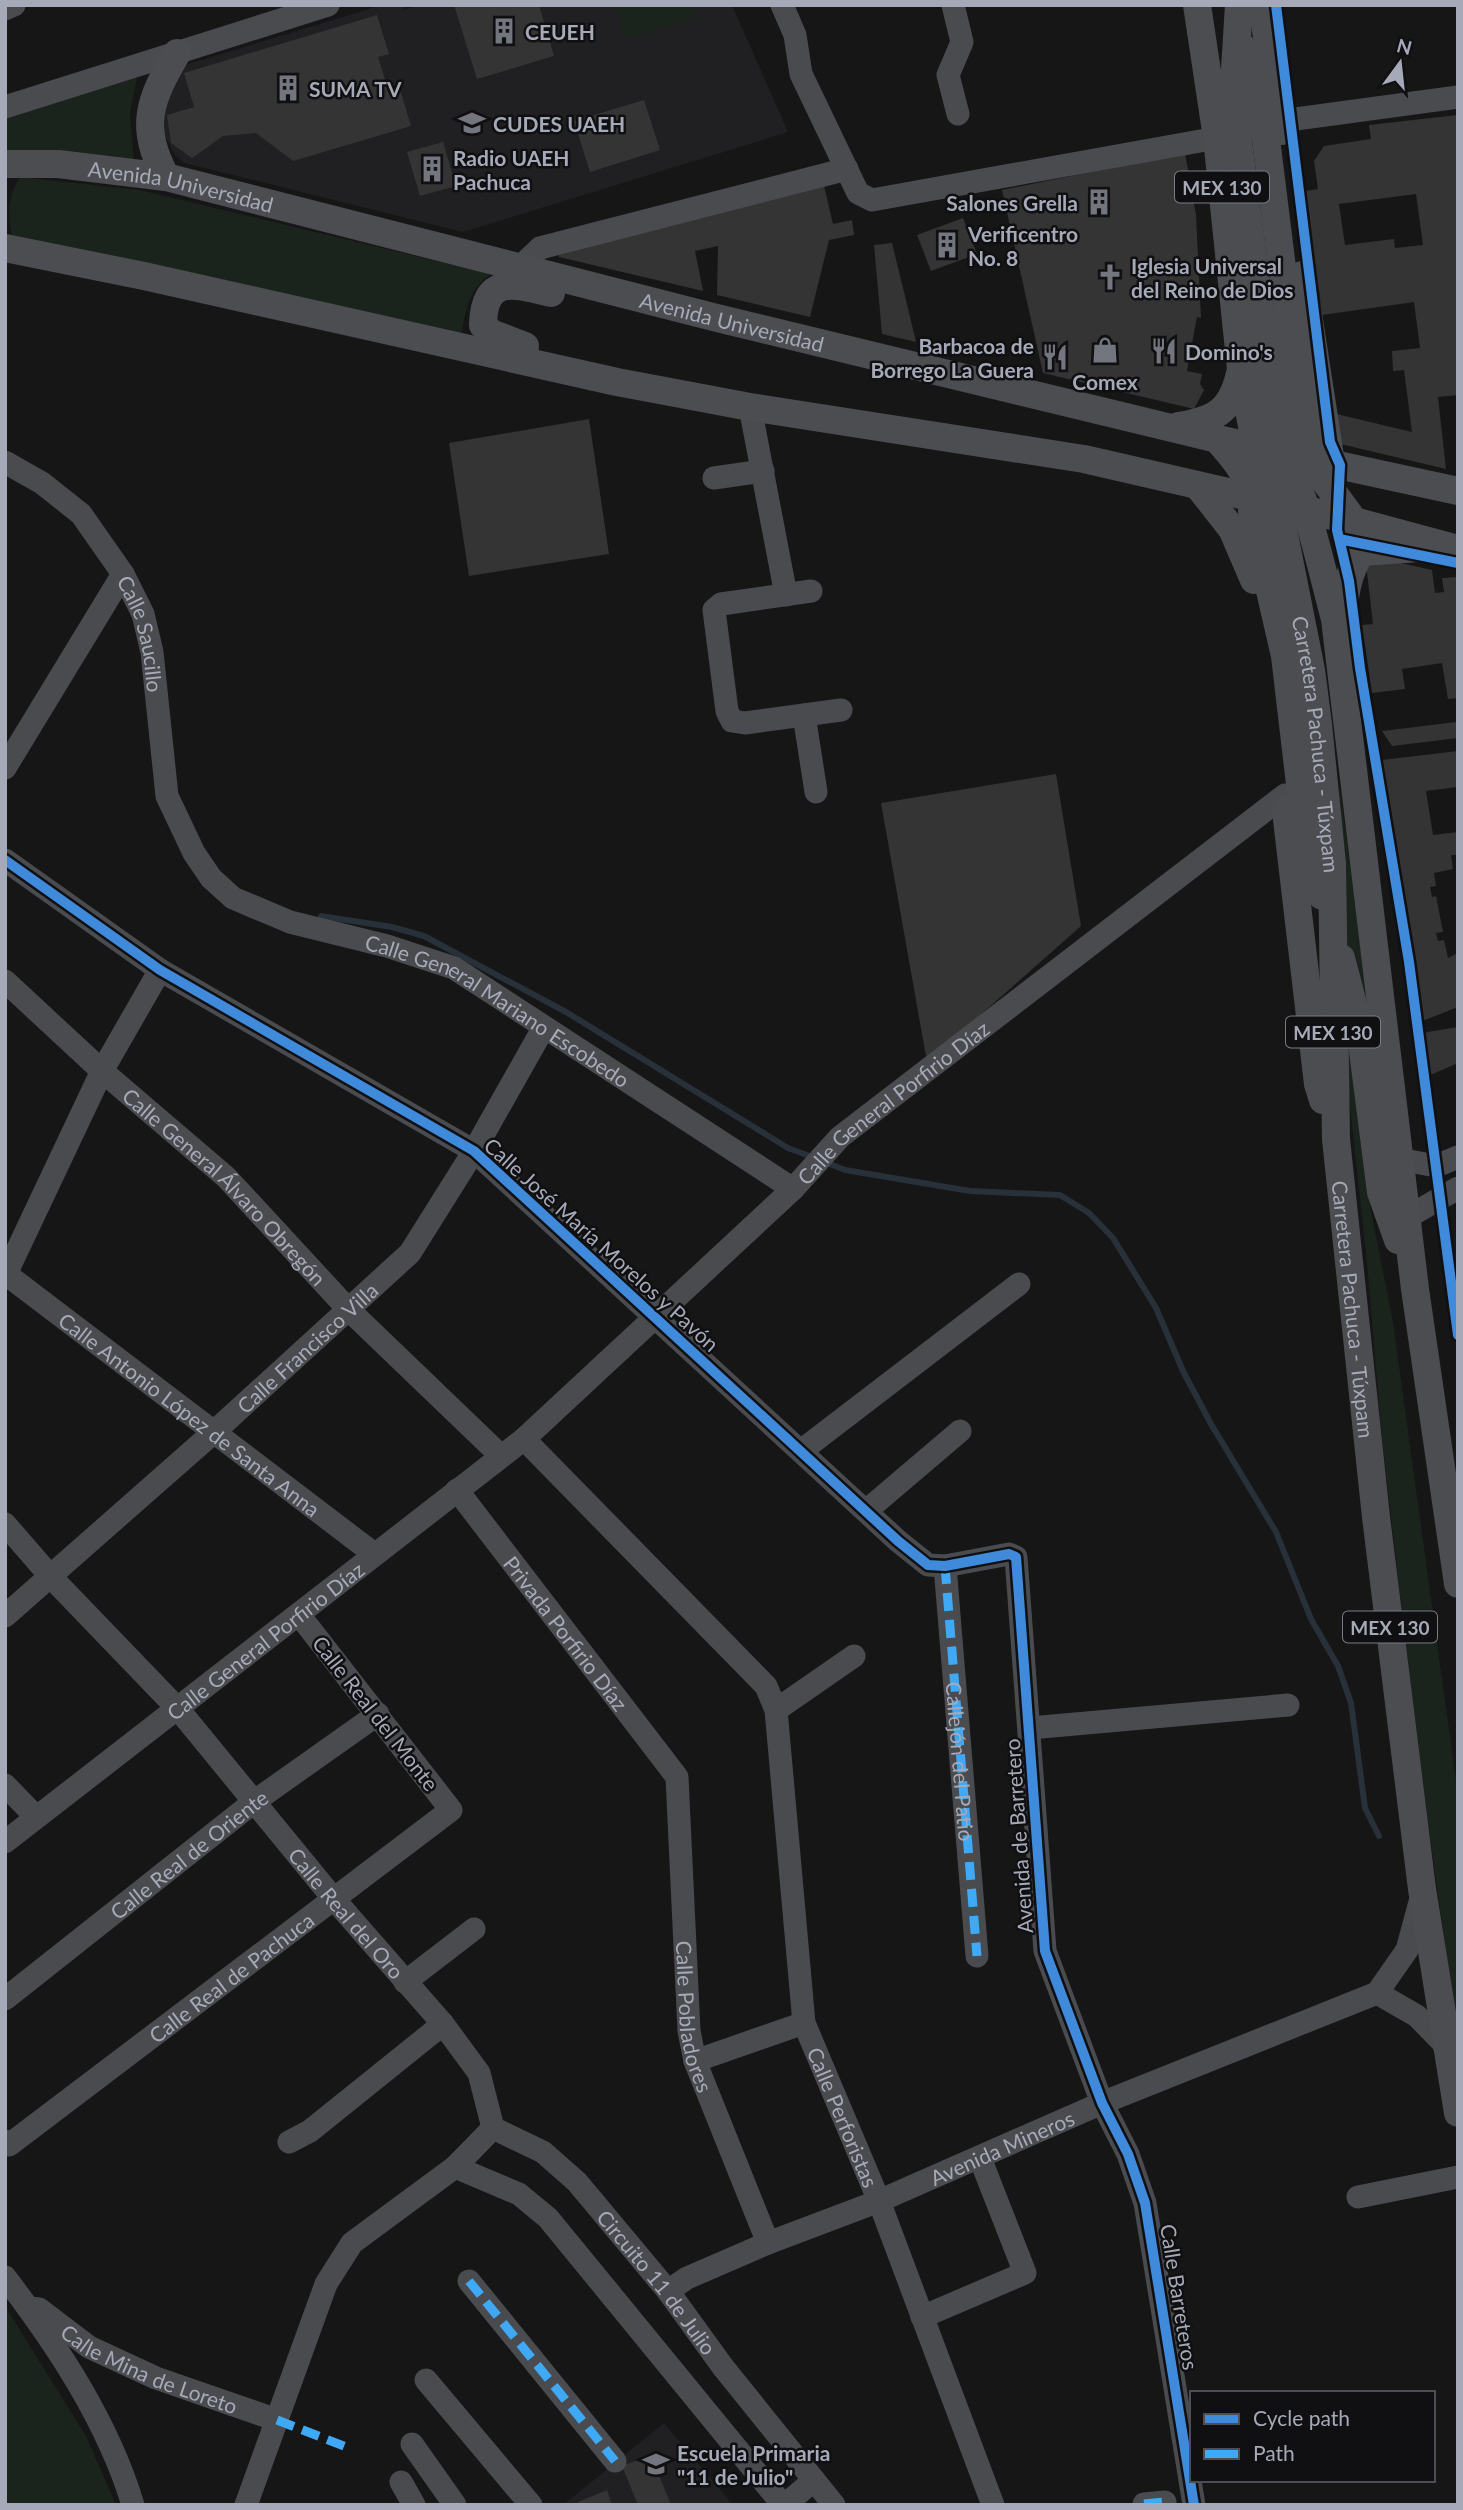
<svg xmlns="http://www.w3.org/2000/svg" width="1463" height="2510" font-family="Lato,sans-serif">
  <rect width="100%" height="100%" fill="#161616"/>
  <path fill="#202022" d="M382,5H402L404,10L420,5H732L788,132L463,232L184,163L175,155L162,130L161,115L182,66Z
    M664,2423L733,2505H563Z"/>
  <path fill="#1b231d" d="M614,5H690L695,17L626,40Z
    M137,77L130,113L134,162L5,155V119Z
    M20,177L140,190L491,274C468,290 466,310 461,336L13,239C7,215 7,198 20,177Z
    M1337,790H1340L1369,1008L1341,927Z
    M1351,1041L1370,1207L1393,1322L1458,1795V2036L1421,1774L1382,1439L1367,1262L1343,1043Z
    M5,2306L86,2436L116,2505H5Z"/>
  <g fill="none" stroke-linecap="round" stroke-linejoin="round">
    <path stroke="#283039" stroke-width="6" d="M321,916L392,927L424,936L566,1012L788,1148L815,1158
      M825,1162L845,1170L970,1191L1060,1195L1089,1213L1113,1238L1156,1308L1183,1371L1211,1424L1276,1532L1311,1619L1338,1666L1351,1703L1365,1808L1379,1836"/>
  </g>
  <path fill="#343435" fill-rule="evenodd" d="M454,5H539L554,56L477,79Z
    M377,15L389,54L378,57L388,89L399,86L411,126L293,161L256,133L223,136L192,158L171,143L167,115L194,107L184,73Z
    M644,100L660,150L590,172L574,121Z
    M1458,115V395L1438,397L1446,469L1332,442L1328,412L1412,432L1404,370L1393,371L1392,351L1420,348L1414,302L1322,315L1319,290L1312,291L1300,192L1318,189L1314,161L1324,146L1371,139L1369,125ZM1416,194L1423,245L1395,248L1394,239L1345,245L1339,204Z
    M443,142L456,186L420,196L407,152Z
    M1185,153L1196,215L1201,318L1197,317L1187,371L1202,374L1200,384L1204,390L1194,409L1043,373L1002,190Z
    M823,182L833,224L852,220L854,235L829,240L810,317L717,295L718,246L695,251L703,291L559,257L557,248Z
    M963,218L977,254L931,271L917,235Z
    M892,243L905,296L916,342L882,334L874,245Z
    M589,419L609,554L469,576L449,443Z
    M1365,555L1432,570L1435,593L1444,592L1442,578L1458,577V698L1448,699L1442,663L1402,669L1405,689L1372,693L1362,625L1373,624Z
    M1456,722L1458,738L1392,746L1382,731Z
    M1458,751V787L1426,791L1433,835L1458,832V855H1451L1453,869L1434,873L1436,886L1430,887L1432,897L1436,896L1443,932L1436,933L1438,941L1444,940L1448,958L1458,953V1007L1420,1022L1382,760Z
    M1056,774L1081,926L927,1062L881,803Z
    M1458,1027V1063L1428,1076L1422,1033Z
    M651,2455L671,2505H638L622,2466Z
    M607,2490L612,2505H579L578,2502Z"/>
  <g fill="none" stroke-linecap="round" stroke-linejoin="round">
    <g stroke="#494b4f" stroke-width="23">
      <path d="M782,5L795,35L801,74L858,193L872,200L1217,138"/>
      <path d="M953,5L962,42L948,75L958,114"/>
      <path d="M5,9L14,5"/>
      <path d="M5,107L328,5"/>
      <path d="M1281,121L1458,97"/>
      <path d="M520,267L540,248L847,169"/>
      <path d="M750,407L786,595"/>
      <path id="s1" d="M5,462L42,483L81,514L123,574L143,614L152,652L167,796L194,853L211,878L233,898L290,922L387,946L454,968L793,1189"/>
      <path d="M714,478L763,471"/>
      <path d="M811,591L721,604L714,610L727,711L732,721L745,723L841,710"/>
      <path d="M804,715L816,792"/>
      <path d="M5,768L123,574"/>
      <path d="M5,860L160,970L474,1151L898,1541L928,1565L945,1566L1009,1554L1016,1557L1045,1951L1102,2103L1128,2154L1145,2203L1194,2505"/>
      <path id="s2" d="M5,981L102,1071L226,1177L348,1309L500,1455"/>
      <path d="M1399,1159L1436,1166L1458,1157"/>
      <path d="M1406,1218L1458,1188"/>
      <path id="s3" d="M6,1274L373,1553"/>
      <path d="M5,1276L102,1071L160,970"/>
      <path id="s4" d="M524,1439L766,1686L776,1710L804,2023L879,2201L993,2505"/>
      <path d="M801,1451L1019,1284"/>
      <path id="s5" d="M457,1490L677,1777L689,2031L695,2061L768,2243"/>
      <path d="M866,1511L960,1431"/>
      <path id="s6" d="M5,1524L51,1577L179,1710L333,1898L443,2024L479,2073L493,2128"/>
      <path d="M945,1566L977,1956"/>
      <path id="s7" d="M5,1616L214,1432L410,1253L474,1151L544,1027"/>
      <path d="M776,1710L854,1656"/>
      <path d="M1030,1728L1288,1705"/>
      <path d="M5,1785L36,1817"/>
      <path id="s8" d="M5,1842L524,1439L793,1189L840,1137L1285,795"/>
      <path d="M405,1982L474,1929"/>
      <path d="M1377,1993L1417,2016L1450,2050"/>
      <path id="s9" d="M5,1999L255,1801L378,1714"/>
      <path d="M695,2061L804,2023"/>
      <path id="s10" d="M493,2128L543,2152L577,2182L668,2291L723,2367L834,2505"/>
      <path id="s11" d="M5,2141L9,2145L451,1810L300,1616"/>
      <path d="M289,2142L310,2131L443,2024"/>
      <path d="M455,2167L519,2194L548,2218L783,2505"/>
      <path d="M1358,2197L1458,2177"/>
      <path d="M5,2277C57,2345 108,2422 133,2505"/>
      <path d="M469,2281L615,2461"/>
      <path id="s12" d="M668,2291L687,2278L768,2243L879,2201L1102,2103L1377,1993L1407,1950L1420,1902"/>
      <path id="s13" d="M30,2308L39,2309L89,2347L156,2378L277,2420"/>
      <path d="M922,2317L1025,2273L980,2158"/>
      <path d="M426,2380L531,2505"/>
      <path d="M412,2444L455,2505"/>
      <path d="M401,2482L414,2505"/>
      <path d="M1144,2504L1165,2502"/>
      <path d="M246,2505L326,2284L352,2243L455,2167L493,2128"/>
      <path d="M785,2505L814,2480"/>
    </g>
    <g stroke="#4c4d51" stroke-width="28">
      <path id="s14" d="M1197,5L1217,138L1241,369L1253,431L1262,448L1278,504L1311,670L1318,724L1332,864L1336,1139L1376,1517L1422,1889L1458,2113"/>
      <path d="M1239,5L1234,85L1238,141L1275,431C1305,489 1318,556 1335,619L1415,1289L1458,1584"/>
      <path d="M1262,5L1282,131"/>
      <path d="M1242,47L1256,89L1266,139L1304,444L1319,473L1354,521"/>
      <path id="s15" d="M5,164H58L166,177L717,318L1217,439L1458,491"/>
      <path d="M166,177C138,127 150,99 177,53"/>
      <path d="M5,248L144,276L617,382L750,407L1084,459L1354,521L1458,549"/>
      <path d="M1302,275L1331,463"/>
      <path d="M525,346L491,333L483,325C484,274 515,284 551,293"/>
      <path d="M1178,426C1218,420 1233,409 1241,369"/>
      <path d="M1217,439C1236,460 1256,483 1252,512L1285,656L1304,818L1322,896"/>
      <path d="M1199,487L1232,529L1254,580"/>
      <path d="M1341,625C1345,599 1346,573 1362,552L1419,548"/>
      <path d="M1286,811L1318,1084L1323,1100"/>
      <path d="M1341,958L1361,1035L1381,1192L1398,1240"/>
    </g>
    <g stroke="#3fa9f5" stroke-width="9" stroke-dasharray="18 9" stroke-linecap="butt">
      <path id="s16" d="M945,1566L977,1956"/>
      <path d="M469,2281L615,2461"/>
      <path d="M277,2420L349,2448"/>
      <path d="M1144,2504L1165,2502"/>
    </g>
    <g stroke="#101012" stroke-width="15">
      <path id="cycleway" d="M1276,5L1330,442L1340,465L1337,530L1349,581L1360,668L1409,962L1458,1335
        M1339,539L1458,563
        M5,860L160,970L474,1151L898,1541L928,1565L945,1566L1009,1554L1016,1557L1045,1951L1102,2103L1128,2154L1145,2203L1194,2505"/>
    </g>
    <use href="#cycleway" stroke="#408adc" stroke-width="10"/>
  </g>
  <defs>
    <g id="building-bare" transform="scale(2.1)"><path d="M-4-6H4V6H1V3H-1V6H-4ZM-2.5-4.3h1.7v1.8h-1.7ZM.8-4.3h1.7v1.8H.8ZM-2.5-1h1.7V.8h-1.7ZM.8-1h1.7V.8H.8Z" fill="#74767f" stroke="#101012" stroke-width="2.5" paint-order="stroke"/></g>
    <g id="university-bare" transform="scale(2.1)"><path d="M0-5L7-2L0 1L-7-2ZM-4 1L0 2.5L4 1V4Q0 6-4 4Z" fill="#74767f" stroke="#101012" stroke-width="2.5" paint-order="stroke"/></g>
    <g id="church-bare" transform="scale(2.1)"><path d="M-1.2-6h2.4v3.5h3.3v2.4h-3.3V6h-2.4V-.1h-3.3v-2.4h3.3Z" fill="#74767f" stroke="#101012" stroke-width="2.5" paint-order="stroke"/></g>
    <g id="shop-bare" transform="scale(2.1)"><path d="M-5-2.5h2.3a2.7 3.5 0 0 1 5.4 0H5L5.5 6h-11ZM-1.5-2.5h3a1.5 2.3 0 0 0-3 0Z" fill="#74767f" stroke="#101012" stroke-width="2.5" paint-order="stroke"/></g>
    <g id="restaurant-bare" transform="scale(2.1)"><path d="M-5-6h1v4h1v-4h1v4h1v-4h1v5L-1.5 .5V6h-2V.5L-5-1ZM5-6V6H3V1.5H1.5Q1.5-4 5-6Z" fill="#74767f" stroke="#101012" stroke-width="2.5" paint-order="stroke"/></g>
    <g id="school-bare" transform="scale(2.1)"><path d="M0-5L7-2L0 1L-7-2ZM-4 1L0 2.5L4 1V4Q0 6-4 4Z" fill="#74767f" stroke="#101012" stroke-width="2.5" paint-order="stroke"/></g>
  </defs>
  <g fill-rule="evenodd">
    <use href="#building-bare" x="504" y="31"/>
    <use href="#building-bare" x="288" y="88"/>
    <use href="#university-bare" x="472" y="123"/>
    <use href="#building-bare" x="432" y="169"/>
    <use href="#building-bare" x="1099" y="202"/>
    <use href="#building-bare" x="947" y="245"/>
    <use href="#church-bare" x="1110" y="277"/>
    <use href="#shop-bare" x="1105" y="350"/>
    <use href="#restaurant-bare" x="1164" y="351"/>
    <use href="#restaurant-bare" x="1055" y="357"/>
    <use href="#school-bare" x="656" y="2464"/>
  </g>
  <g text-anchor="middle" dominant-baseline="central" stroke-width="5" stroke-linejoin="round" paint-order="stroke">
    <g fill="#101012" stroke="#797c86" stroke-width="2">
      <rect x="1175" y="171.5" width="94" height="31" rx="5"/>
      <rect x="1286" y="1016.5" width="94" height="31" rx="5"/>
      <rect x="1343" y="1611.5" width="94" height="31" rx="5"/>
    </g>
    <g font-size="19" font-weight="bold" fill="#a6aab8">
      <text x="1222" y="187">MEX 130</text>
      <text x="1333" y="1032">MEX 130</text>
      <text x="1390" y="1627">MEX 130</text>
    </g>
    <g font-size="21" font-weight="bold" fill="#a6aab8" stroke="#101012" text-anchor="start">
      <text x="525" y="31">CEUEH</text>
      <text x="309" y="88">SUMA TV</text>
      <text x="493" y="123">CUDES UAEH</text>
      <text x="453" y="157">Radio UAEH<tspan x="453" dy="24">Pachuca</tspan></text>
      <text x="1078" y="202" text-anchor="end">Salones Grella</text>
      <text x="968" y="233">Verificentro<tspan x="968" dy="24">No. 8</tspan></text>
      <text x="1131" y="265">Iglesia Universal<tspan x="1131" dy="24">del Reino de Dios</tspan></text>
      <text x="1034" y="345" text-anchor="end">Barbacoa de<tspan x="1034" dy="24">Borrego La Guera</tspan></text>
      <text x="1185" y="351">Domino's</text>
      <text x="1105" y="381" text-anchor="middle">Comex</text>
      <text x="677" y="2452">Escuela Primaria<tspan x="677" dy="24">"11 de Julio"</tspan></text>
    </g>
    <g font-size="21" fill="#a6aab8" stroke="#101012">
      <text stroke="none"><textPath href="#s15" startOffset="178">Avenida Universidad</textPath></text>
      <text stroke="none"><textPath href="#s15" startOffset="746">Avenida Universidad</textPath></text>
      <text stroke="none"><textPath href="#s1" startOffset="229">Calle Saucillo</textPath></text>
      <text stroke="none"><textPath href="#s14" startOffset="751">Carretera Pachuca - Túxpam</textPath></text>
      <text stroke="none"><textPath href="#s1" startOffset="807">Calle General Mariano Escobedo</textPath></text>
      <text stroke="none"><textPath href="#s8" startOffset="1157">Calle General Porfirio Díaz</textPath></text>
      <text stroke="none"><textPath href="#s2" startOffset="301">Calle General Álvaro Obregón</textPath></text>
      <text transform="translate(602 1244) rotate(42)">Calle José María Morelos y Pavón</text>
      <text stroke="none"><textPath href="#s14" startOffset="1318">Carretera Pachuca - Túxpam</textPath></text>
      <text stroke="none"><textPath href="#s7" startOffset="404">Calle Francisco Villa</textPath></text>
      <text stroke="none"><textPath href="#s3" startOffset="231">Calle Antonio López de Santa Anna</textPath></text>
      <text stroke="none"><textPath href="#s5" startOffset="180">Privada Porfirio Díaz</textPath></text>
      <text stroke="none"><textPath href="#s8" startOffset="329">Calle General Porfirio Díaz</textPath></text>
      <text transform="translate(376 1713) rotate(52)">Calle Real del Monte</text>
      <text stroke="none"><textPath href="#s16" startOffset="196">Callejón del Patio</textPath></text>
      <text transform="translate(1018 1836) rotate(-94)">Avenida de Barretero</text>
      <text stroke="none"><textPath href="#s9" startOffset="234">Calle Real de Oriente</textPath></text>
      <text stroke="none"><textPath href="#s6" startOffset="518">Calle Real del Oro</textPath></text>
      <text stroke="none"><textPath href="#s11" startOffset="284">Calle Real de Pachuca</textPath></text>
      <text stroke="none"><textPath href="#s5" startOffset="602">Calle Pobladores</textPath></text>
      <text stroke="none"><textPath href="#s4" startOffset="788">Calle Perforistas</textPath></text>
      <text stroke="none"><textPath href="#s12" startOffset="364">Avenida Mineros</textPath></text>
      <text stroke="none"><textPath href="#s10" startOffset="229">Circuito 11 de Julio</textPath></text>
      <text transform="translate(1180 2297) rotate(81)">Calle Barreteros</text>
      <text stroke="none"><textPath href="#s13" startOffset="136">Calle Mina de Loreto</textPath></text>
    </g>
  </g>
  <rect width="1463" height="2510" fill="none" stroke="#a6aab8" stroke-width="14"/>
  <rect x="1190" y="2391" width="245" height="91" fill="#101012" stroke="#4c4e54" stroke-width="2"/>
  <rect x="1204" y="2414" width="35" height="10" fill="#408adc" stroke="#4c4e54" stroke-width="2"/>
  <text x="1253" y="2426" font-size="21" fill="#a6aab8">Cycle path</text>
  <rect x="1204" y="2449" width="35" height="10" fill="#3fa9f5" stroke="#4c4e54" stroke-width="2"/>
  <text x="1253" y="2461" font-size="21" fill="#a6aab8">Path</text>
  <g transform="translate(1400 63) rotate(15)" stroke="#101012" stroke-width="5" paint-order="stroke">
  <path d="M0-5L12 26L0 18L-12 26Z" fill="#a6aab8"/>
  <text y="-10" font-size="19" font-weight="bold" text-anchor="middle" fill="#a6aab8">N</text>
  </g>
</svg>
